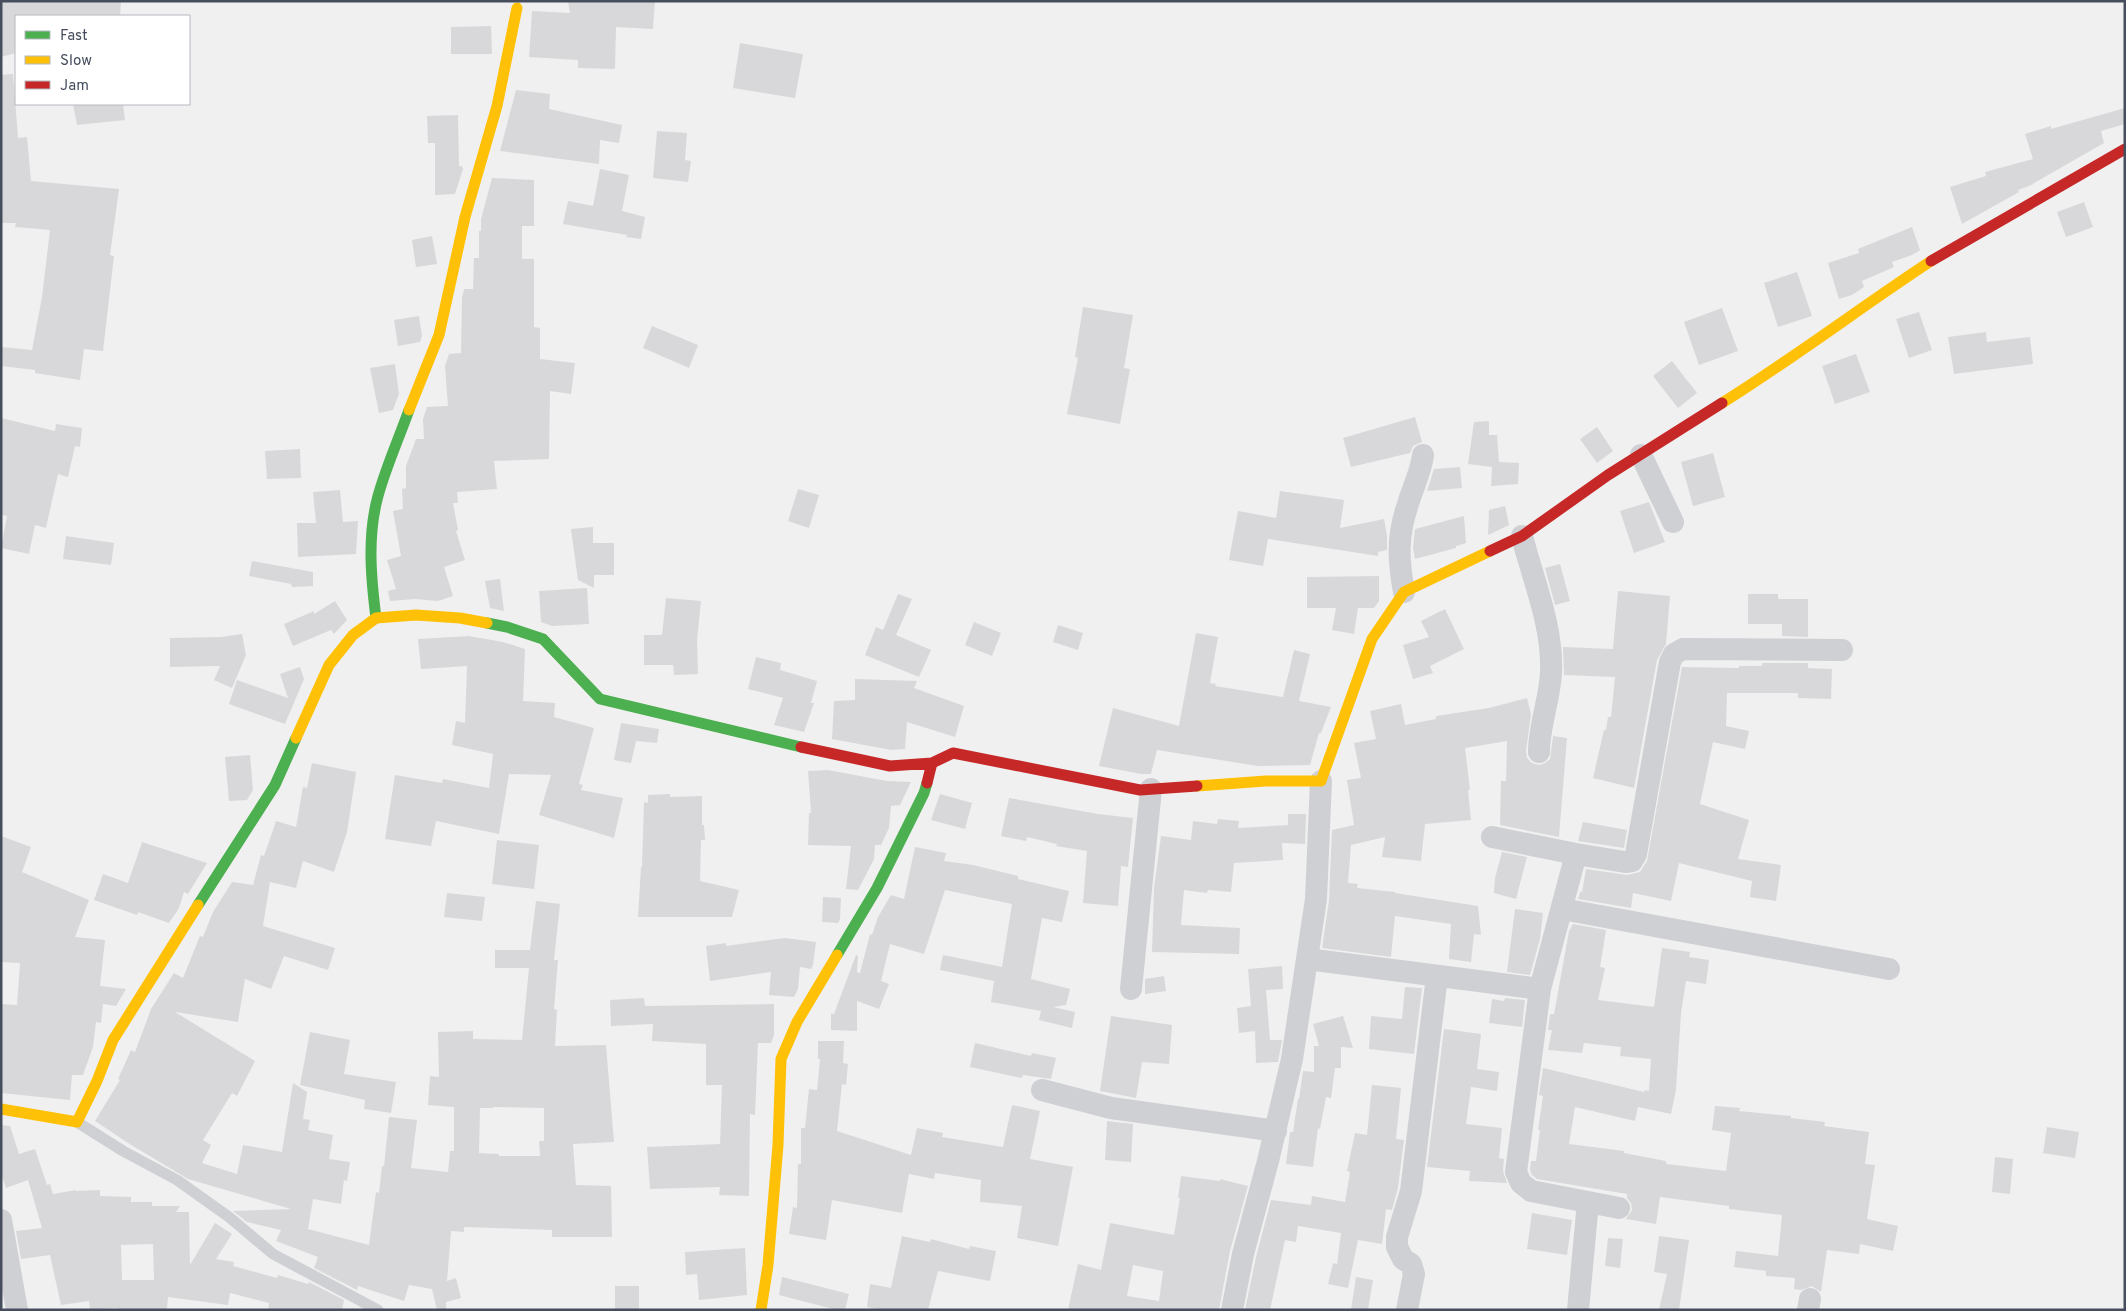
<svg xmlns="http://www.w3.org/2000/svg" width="2126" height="1311" font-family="Overpass,sans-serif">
  <rect width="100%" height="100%" fill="#f1f0f0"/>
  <path fill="#d8d8db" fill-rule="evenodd" d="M1,1H121L120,16H16V53L1,57Z
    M568,1H655L653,29L616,27L615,69L578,68V60L529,57L532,11L570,13Z
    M491,26L492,54H451V27Z
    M740,43L803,54L795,98L733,88Z
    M13,74L18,138L27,137L31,181L119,189L110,255L114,256L103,351L84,349L80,380L35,373V370L1,366V347L32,350L42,297L50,230L15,227L16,223H1V75Z
    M516,90L550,94L549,109L622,125L619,143L600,140L599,164L500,151Z
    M73,104H123L125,120L77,125Z
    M2125,108V124L2101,131L2104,143L2029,186L2018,190L2019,192L1962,224L1950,187L1986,176L1985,172L2033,159L2025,134L2051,126V129Z
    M458,115L459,166H462L463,169L455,194L435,195V143H428L427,116Z
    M657,131L687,133L685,160L691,161L688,182L653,178Z
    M600,169L629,175L622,211L645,217L641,239L626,237L627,235L563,224L568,201L593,206Z
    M492,178L534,180V226H522V259H534V327L540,328V359L575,363L571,394L550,391L549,459L494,461L497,489L457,492L458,503H453L458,530L456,531L465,560L444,567L453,596L438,601L415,599L390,601L388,591L396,589L387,560L401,556L393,511L403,509L402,489L406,488V466L416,439H424L423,419L427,407L448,406L445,366L449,354L461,353L462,298L464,289H473L474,258H479V231H481V219Z
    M2084,202L2093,227L2066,237L2057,212Z
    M1912,227L1920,250L1912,255L1892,262L1894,267L1862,281L1864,287L1852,295L1839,299L1828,263L1859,253L1858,249Z
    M432,236L437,264L416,267L412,240Z
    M1797,272L1812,316L1778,327L1764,283Z
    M1083,307L1133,315L1124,368L1130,369L1120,424L1067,414L1078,358L1075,357Z
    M1722,308L1738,351L1699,365L1684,322Z
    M1919,312L1932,350L1909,358L1896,319Z
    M419,316L422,336L420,342L398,346L394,320Z
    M652,326L698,345L689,368L643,348Z
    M1986,332L1987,342L2030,337L2033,364L1954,374L1948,337Z
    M1856,354L1870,392L1835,404L1822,366Z
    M1672,361L1697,393L1678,408L1653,376Z
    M395,364L399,394L393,410L379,413L370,368Z
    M1415,417L1422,442L1413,446L1410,453L1351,467L1343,438Z
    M1,418L55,431L56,424L82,428L80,447L75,446L68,477L58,474L46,528L35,525L29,554L1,548L7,516L1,515Z
    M1489,421V435H1497L1499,462L1519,463L1518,484L1491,486L1492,467L1468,464L1474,422Z
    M1597,427L1613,451L1597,463L1580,439Z
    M300,449L301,478L267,479L265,451Z
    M1713,453L1725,497L1693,506L1681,462Z
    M1460,467L1462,488L1427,491L1434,469Z
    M798,489L819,495L809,528L788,521Z
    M340,490L343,522L358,521L356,554L298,557L297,523H316L313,492Z
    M1280,491L1344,500L1340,528L1384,519L1387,536V550L1378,552V556L1268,539L1263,566L1229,560L1238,511L1276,518Z
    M1649,502L1665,542L1634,553L1620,511Z
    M1505,506L1509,525L1488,535L1489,510Z
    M1464,516L1466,543L1456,546V548L1415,559L1413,548L1415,529Z
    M593,527V543H614V575H594V588L578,580L571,529Z
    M66,536L114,543L111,565L63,559Z
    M252,561L313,572V586L292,587L291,584L249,576Z
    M1560,564L1570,601L1555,605L1545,568Z
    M1379,576V601L1374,608H1358L1354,634L1332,630L1336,608H1307V577Z
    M500,579L504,611L490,608L485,581Z
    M587,588L589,624L552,626L541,622L539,591Z
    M1618,591L1670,596L1666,644L1657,660L1634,788L1593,778L1604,730H1606L1608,717H1611L1615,677L1564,675L1563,647L1613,649Z
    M898,594L912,599L896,635L931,650L919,677L865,655L876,627L883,630Z
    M1748,594H1778V599H1808V637L1782,636V624H1748Z
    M666,598L701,601L697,640L698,674L674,675L673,665H644V635H662Z
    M335,601L347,620L334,634L331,630L293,646L284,624L314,611V614Z
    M1445,609L1464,649L1430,666L1433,673L1413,679L1403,645L1429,637L1421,621Z
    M974,622L1001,633L992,656L965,645Z
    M1058,625L1083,633L1078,650L1053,642Z
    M1196,633L1218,637L1210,683L1216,684L1215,686L1283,697L1294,650L1310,654L1299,701L1331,707L1321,733H1319L1310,765L1258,766L1157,750L1151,774H1141L1099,766L1113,708L1179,726Z
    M242,634L246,655L232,688L214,680L220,666L170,667V638L221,637Z
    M469,636L503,642L525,649L523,701L555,703L554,717L594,728L579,784L583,785L581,790L623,798L614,838L539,815L551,775L509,774L499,834L436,821L431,846L385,839L395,775L442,783L443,779L489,788L493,754L452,745L456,721L465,723L467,666L421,669L418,639Z
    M756,657L781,663L780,670L817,681L811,703H814L804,732L774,725L783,698L748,689Z
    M1762,663H1808V668L1832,669L1831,699L1798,698V693H1727L1726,726L1749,731L1745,749L1713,742L1700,804L1749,820L1738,859L1781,865L1776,901L1750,897L1752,881L1679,863L1671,901L1633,893L1631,908L1578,899L1580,892H1582L1586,869L1627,875L1640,872L1647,861L1682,667L1739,668V666H1762Z
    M300,667L304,679L285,724L229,704L237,680L288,698L280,674Z
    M855,679L917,681L914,688L964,706L955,737L907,722L905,749L891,750L832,739L834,701L855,700Z
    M1527,698L1531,714L1526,751L1527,758L1532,763L1539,765L1545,763L1550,759L1553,736L1567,738L1559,837L1500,825L1501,781H1506L1507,741L1465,748L1470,790H1468L1471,820L1425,824L1421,861L1382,857L1385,837L1351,845L1348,883L1358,884L1357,888L1395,892V893L1478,906L1481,935L1474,934L1471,962L1449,959L1451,924L1395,916L1391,957L1322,948L1329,900L1332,830L1354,825L1347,780L1361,778L1354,743L1376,739L1370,711L1401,704L1405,725L1436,719V716L1489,708Z
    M621,723L659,729L657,743L636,741L631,763L614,760Z
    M250,755L253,790L247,800L229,801L225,757Z
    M312,763L356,772L347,832L334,872L303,861L296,888L270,882L263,926L335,948L328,970L284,956L271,989L245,979L238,1022L175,1012L255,1061L237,1096L232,1093L203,1140L211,1145L202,1163L237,1174L243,1145L282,1152L293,1083L307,1092L303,1119L310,1120L308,1130L333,1135L329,1159L350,1162L347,1181L344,1180L341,1204L313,1199L308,1229L369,1245L376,1192L379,1193L382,1166H384L389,1117L417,1120L411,1168L448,1172L450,1151H454V1107L428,1105L430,1076L439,1077L438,1032L473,1031V1039L522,1040L529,968H495V950H530L536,901L560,904L554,960H558L554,1009L557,1010L555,1046L606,1045L614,1142L573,1144L576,1185L611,1186L612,1237H552V1230L464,1227V1232L451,1231L447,1281L456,1278L461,1298L446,1302V1310H437L432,1289L409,1285L404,1301L358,1286L357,1290L314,1268L318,1257L276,1241L281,1230L247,1222L233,1211L291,1209L188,1179L128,1143L95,1121L120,1080L118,1079L131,1050L135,1052L151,1009L174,973L183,978L200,936L203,937L213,912L232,882L253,885L261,855L264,856L276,821L296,827L303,787L307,788ZM493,1107L544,1108V1141H539L540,1156H499V1154L479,1153L480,1108H493Z
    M828,770L887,781L911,782L900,805L891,806L889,828L881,845H875L874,859L858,890L846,889L851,846L808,845L809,813H811L808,771Z
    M670,794V797L702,796V825H704L705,840H701L700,881L739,890L732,917H638L641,867H642L644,802L648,803V795Z
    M940,794L972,803L965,829L931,820Z
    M1009,798L1098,814L1133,818L1128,867L1121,866L1118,906L1083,903L1087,851L1056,846L1057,844L1027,837L1026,841L1001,836Z
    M1288,814H1306L1305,844L1282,843L1283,860L1234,863L1231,892L1208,890L1207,893L1184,890L1181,925L1240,928L1239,954L1152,952L1154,888L1161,836L1191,840L1193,821L1217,824L1218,819L1239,821L1238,828L1288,825Z
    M1583,822L1627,830L1624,848L1578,841Z
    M1,836L31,847L22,872L89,900L75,937L105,940L100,986L126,989L116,1006L103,1004L101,1023L96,1022L93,1047L83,1075H72L70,1100L1,1093V1004L17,1005L20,963L1,962Z
    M497,840L539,845L534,889L492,884Z
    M142,842L207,863L188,894L184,892L179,908L169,923L138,912L137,915L94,900L103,874L128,883Z
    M915,847L946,853L944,861L973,865L1018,876V879L1069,891L1062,922L1042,918L1031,979L1070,989L1066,1005L1053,1007L1075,1012L1072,1028L1039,1020L1041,1011L991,1002L994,981L940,970L943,955L1002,967L1012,904L945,890L924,954L890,944L881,981L889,984L879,1009L857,1001V1031L831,1030V1014H834L856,955L858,956L857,972L860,973L870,934L872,935L878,917L891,895L904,899Z
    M1502,852L1527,857L1516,899L1494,893L1495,878Z
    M447,893L485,897L482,921L444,917Z
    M823,897L841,898L840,919L838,923L822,922Z
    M1515,909L1543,913L1540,939L1530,975L1507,972Z
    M1573,924L1606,930L1600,967L1605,968L1598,1000L1654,1007L1662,948L1690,952L1689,957L1709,960L1706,984L1686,981L1681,1013L1676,1090L1671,1114L1638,1107L1635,1121L1575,1107L1569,1144L1624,1151V1153L1666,1161V1164L1726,1171L1731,1133L1712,1130L1715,1106L1740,1108L1739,1111L1791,1116V1118L1825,1122L1824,1126L1869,1132L1865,1164L1875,1165L1867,1219L1898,1226L1893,1251L1860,1244L1859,1254L1827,1250L1821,1292L1812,1286L1801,1290L1794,1289L1795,1278L1766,1276V1271L1734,1267L1736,1251L1778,1256L1782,1215L1729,1209V1206L1660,1197L1656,1224L1626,1219L1632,1210L1631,1203L1627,1198V1194L1537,1179L1532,1175L1530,1170L1531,1161H1536L1540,1130H1538L1543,1096L1539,1095L1543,1068L1644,1092L1645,1090L1649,1091L1651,1059L1620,1056L1621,1047L1584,1043L1582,1053L1548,1050L1552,1030H1548L1550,1014H1554L1569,931Z
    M785,938L816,942L813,965L811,969L800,967L798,989L794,997L769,995L771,972L710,981L706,946L726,943V946Z
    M1282,966L1283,989L1266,990L1270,1040H1282L1278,1062L1256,1063L1255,1031L1239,1033L1237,1008L1251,1006L1248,969Z
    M1164,976L1166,991L1145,994V979Z
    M1405,987L1422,988L1414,1054L1369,1049L1371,1016L1402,1019Z
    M644,998L645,1006L774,1004V1035L771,1043H758L755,1115L750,1114L749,1196L719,1195L720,1187L650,1189L647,1147L720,1144L722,1085H706V1044L652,1041L653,1024L611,1026L610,1000Z
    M1505,998L1525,1000L1522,1027L1489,1023L1492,999L1504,1001Z
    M1111,1016L1172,1025L1169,1064L1142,1062L1136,1098L1100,1091Z
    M1343,1016L1353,1048L1341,1047V1068H1335L1331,1098L1326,1097L1320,1129L1318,1128L1313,1167L1286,1164L1290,1132H1293L1298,1099H1299L1303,1071L1314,1072V1046H1319L1313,1024Z
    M1444,1029L1481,1034L1477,1069L1499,1072L1497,1091L1471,1087L1466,1124L1502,1128L1499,1158L1504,1159L1503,1171L1507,1183L1469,1181L1470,1171L1427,1167Z
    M310,1032L350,1040L344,1074L396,1082L391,1113L364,1109L365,1100L300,1085Z
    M818,1041H844L843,1063L848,1064L846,1085L842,1084L837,1131L911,1155L917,1128L943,1133L942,1137L1003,1147L1012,1105L1040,1111L1030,1159L1073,1167L1058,1246L1017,1238L1022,1206L980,1202L981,1180L935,1173L934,1179L909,1174L902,1213L832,1200L826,1240L789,1234L793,1207L797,1208L798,1164H801V1128H805L809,1089L817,1090L820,1059H818Z
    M975,1043L1031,1056L1032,1053L1056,1058L1051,1079L1023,1075L1022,1078L970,1067Z
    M1372,1085L1401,1088L1396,1139L1404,1140L1398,1188L1392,1210L1386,1209L1382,1244L1358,1240L1348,1288L1328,1284L1333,1263L1337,1264L1341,1233L1298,1226L1296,1242L1285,1240L1270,1310H1245L1256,1257L1271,1200L1311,1205L1312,1196L1345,1202L1350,1172L1347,1171L1355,1133L1367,1135Z
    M1107,1121L1133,1124L1131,1162L1105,1160Z
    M1,1125L10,1126L19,1154L35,1149L47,1185L50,1184L53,1194L76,1190V1191L100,1190V1196L131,1197V1202H152V1206H180L176,1212H189L190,1265L215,1223L232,1234L216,1259L234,1262L233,1266L277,1278L278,1275L308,1284L309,1282L344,1300L342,1310H268L269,1303L230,1293L228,1305L168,1297L167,1310H117V1308L90,1310L89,1301L61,1305L50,1255L21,1259L16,1231L42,1228L28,1180L6,1188L1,1174ZM153,1244L154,1280H122L121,1245Z
    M2047,1127L2079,1132L2075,1158L2043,1153Z
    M1995,1157L2013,1159L2010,1194L1992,1192Z
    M1181,1176L1220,1181V1179L1248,1186L1230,1251L1219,1310H1068L1078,1264L1101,1270L1110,1223L1174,1235L1180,1198H1178ZM1133,1265L1163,1271L1159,1301L1127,1296Z
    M1532,1213L1572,1220L1567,1255L1527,1249Z
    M902,1236L930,1242L931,1239L969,1249L970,1246L996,1251L990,1281L938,1271L928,1310H881L867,1307L870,1284L891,1288Z
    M1659,1236L1689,1240L1679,1310H1659L1667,1274L1654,1272Z
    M1608,1238L1623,1239L1620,1268L1605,1266Z
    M745,1248L747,1295L699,1300L697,1274L686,1275L685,1252Z
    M782,1277L849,1294L845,1310H837L779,1295Z
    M1356,1277L1373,1280L1368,1310H1351Z
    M615,1286H639V1310H615Z"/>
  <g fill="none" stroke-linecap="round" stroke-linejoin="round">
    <path stroke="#ced0d4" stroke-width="11" d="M77,1122L123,1151L177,1180L229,1217L273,1254L378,1310"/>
    <path stroke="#ced0d4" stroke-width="22" d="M1641,455L1673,522
      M1522,536C1533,580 1553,626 1551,672C1550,699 1539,725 1539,752
      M1404,592C1398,559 1397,536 1408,504C1413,487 1421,472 1423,455
      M1492,837L1576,854
      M1562,909L1889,969
      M1307,959L1540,989L1516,1172L1521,1183L1531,1191L1619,1208
      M1131,989L1151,789
      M1540,989L1576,854L1625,862L1632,861L1636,854L1670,662L1674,654L1683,649L1842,650
      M1042,1090L1111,1108L1276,1131
      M1,1220L17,1310
      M1232,1310L1243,1254L1268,1161L1292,1059L1316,899L1321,781
      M1407,1310L1414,1274L1411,1264L1403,1259L1397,1247V1237L1411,1191L1437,976
      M1578,1310L1588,1202
      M1808,1310L1810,1299"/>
    <path stroke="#4caf50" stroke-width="11" d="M376,618C371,578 367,536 378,496C386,467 399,438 409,410
      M487,623L507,627L543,639L600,699L801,747
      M198,905L275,785L296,738
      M837,955L877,888L924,793L927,783"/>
    <path stroke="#ffc107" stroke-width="11" d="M1722,403C1794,358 1861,307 1931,261
      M409,410L439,335L465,217L497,106L517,8
      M296,738L329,665L353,635L376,618L416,615L460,618L487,623
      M1197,786L1266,781H1321L1372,639L1404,592L1490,551
      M1,1109L77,1122L97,1081L113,1040L198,905
      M761,1310L768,1265L778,1145L781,1059L797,1022L837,955"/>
    <path stroke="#c62828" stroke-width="11" d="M1931,261L2125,149
      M1490,551L1522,536L1608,475L1722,403
      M801,747L890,766L932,763
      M927,783L932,763L953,753L1140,790L1197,786"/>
  </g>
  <rect width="2126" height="1311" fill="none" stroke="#464e5e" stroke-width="5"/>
  <rect x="15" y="15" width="175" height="90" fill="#ffffff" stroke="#b5b8bf"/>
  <rect x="25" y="31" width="25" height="8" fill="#4caf50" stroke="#b5b8bf"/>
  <text x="60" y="40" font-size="15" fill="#464e5e">Fast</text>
  <rect x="25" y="56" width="25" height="8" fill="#ffc107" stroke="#b5b8bf"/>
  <text x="60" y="65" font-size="15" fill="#464e5e">Slow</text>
  <rect x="25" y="81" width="25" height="8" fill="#c62828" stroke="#b5b8bf"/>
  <text x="60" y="90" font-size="15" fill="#464e5e">Jam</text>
</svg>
